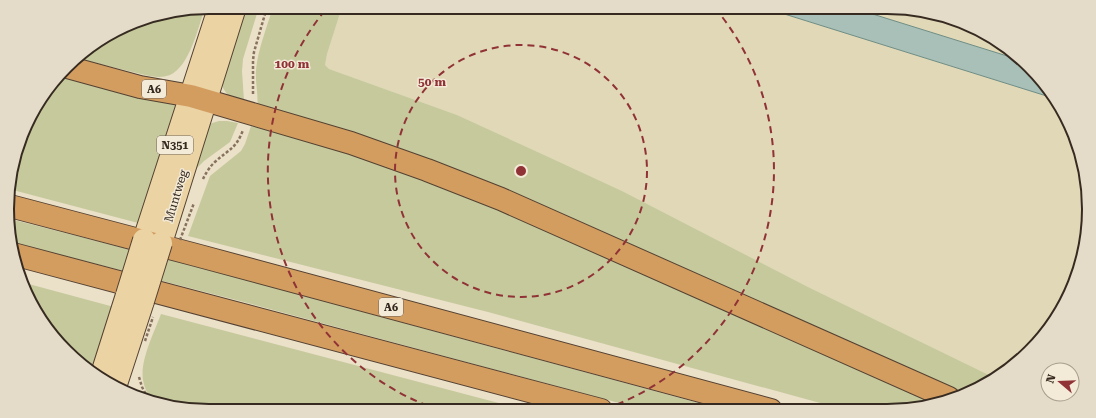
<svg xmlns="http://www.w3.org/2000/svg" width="1096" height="418" font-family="'Roboto Serif',serif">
  <rect width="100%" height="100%" fill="#ebe0c8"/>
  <path fill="#e0d8b6" d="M342,7H762L1053,98L1062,108L1087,183L1082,262L1062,310L1020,361L995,378L808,287L622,191L542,154L457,115L329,69L325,65L327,54Z
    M850,7H887L940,14L1010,49L1020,60Z"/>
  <path fill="#c5c99c" d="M241,7H259L243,59L242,71L244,101L229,97L223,88L222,81Z
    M273,7H342L327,54L325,65L329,69L457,115L542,154L622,191L808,287L995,378L976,390L963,394L686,273L257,110C259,96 255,83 256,70C258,49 267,27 273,7Z
    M205,8C198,27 190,66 170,75C162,78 153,77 145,75L75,58L144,18Z
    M61,76L94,84L156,96L175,105L177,110L142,224L9,189V182L34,108Z
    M219,121H227L238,123L230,142L204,161L187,178L209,124Z
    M251,126L359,155L444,184L938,402L914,409H842L488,312L188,236L210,176L241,151L245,144Z
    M10,219L179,262L724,410H645L244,302L11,242Z
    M25,283L114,307L94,373L86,369L41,321Z
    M161,314L525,410L209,411L156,404L150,401C148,394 144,387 143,380C140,360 154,333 161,314Z"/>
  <path fill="#a8c0b8" stroke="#6f8d85" d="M762,7H850L1020,60L1053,98Z"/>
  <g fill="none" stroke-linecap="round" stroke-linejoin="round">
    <g stroke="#544132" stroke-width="24">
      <path id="primary" d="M144,240L216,18
        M161,243L235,7
        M101,377L127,295
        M116,384L143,301"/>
    </g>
    <g stroke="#544132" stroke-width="24">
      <path id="motorway" d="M67,67L140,87L191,96L351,143L427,170L501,199L949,398
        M10,206L196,255L771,410
        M13,254L601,410"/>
    </g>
    <path stroke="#86725e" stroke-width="2.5" stroke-dasharray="3 2" stroke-linecap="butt" d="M253,94V60L254,52L267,7
      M203,179C206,173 210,166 216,161C229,149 236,149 243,130
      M139,377L142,387L149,400"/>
    <use href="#primary" stroke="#ebd3a3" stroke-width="22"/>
    <use href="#motorway" stroke="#d39d60" stroke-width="22"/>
    <g stroke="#544132" stroke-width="24" stroke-linecap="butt">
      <path id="primary-bridge" d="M127,295L144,240
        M143,301L161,243"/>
    </g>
    <path stroke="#86725e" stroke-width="2.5" stroke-dasharray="3 2" stroke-linecap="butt" d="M180,240L194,203
      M145,341L153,317"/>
    <use href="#primary-bridge" stroke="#ebd3a3" stroke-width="22"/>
  </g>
  <g fill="none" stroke="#903236" stroke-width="2" stroke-dasharray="7 5">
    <circle cx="521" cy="171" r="126"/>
    <path d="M439 410A253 253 0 0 1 327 8M715 8A253 253 0 0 1 605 409"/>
  </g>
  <g text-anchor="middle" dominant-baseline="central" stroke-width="3" stroke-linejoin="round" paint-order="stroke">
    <g fill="#f3ead7" stroke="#6f6458" stroke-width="1">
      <rect x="142" y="80" width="24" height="18" rx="3"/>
      <rect x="157" y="136" width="36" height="18" rx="3"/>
      <rect x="379" y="298" width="24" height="18" rx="3"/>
    </g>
    <g font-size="11" font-weight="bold" fill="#372b21">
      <text x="154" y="89">A6</text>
      <text x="175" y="145">N351</text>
      <text x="391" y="307">A6</text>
    </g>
    <g font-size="12" fill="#372b21" stroke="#f3ead7">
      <text transform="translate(176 196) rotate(-73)">Muntweg</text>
    </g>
  </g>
  <path d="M0 0H1096V418H0ZM209 14H887A195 195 0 0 1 1082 209V209A195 195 0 0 1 887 404H209A195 195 0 0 1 14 209V209A195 195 0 0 1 209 14Z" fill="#e4dbc8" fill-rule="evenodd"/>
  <path fill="none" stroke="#372b21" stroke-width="2" d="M209 14H887A195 195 0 0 1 1082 209V209A195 195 0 0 1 887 404H209A195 195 0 0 1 14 209V209A195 195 0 0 1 209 14Z"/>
  <circle cx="521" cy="171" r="6" fill="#903236" stroke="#f3ead7" stroke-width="2"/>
  <g font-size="12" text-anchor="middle" font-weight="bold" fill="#903236" stroke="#f3ead7" stroke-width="3" stroke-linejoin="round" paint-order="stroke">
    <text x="292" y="68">100 m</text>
    <text x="432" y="86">50 m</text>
  </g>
  <g transform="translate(1060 382) rotate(289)"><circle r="19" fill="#f3ead7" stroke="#a89e8e"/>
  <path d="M0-3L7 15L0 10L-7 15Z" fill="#903236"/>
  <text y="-6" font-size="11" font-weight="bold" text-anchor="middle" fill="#372b21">N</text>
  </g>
</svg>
